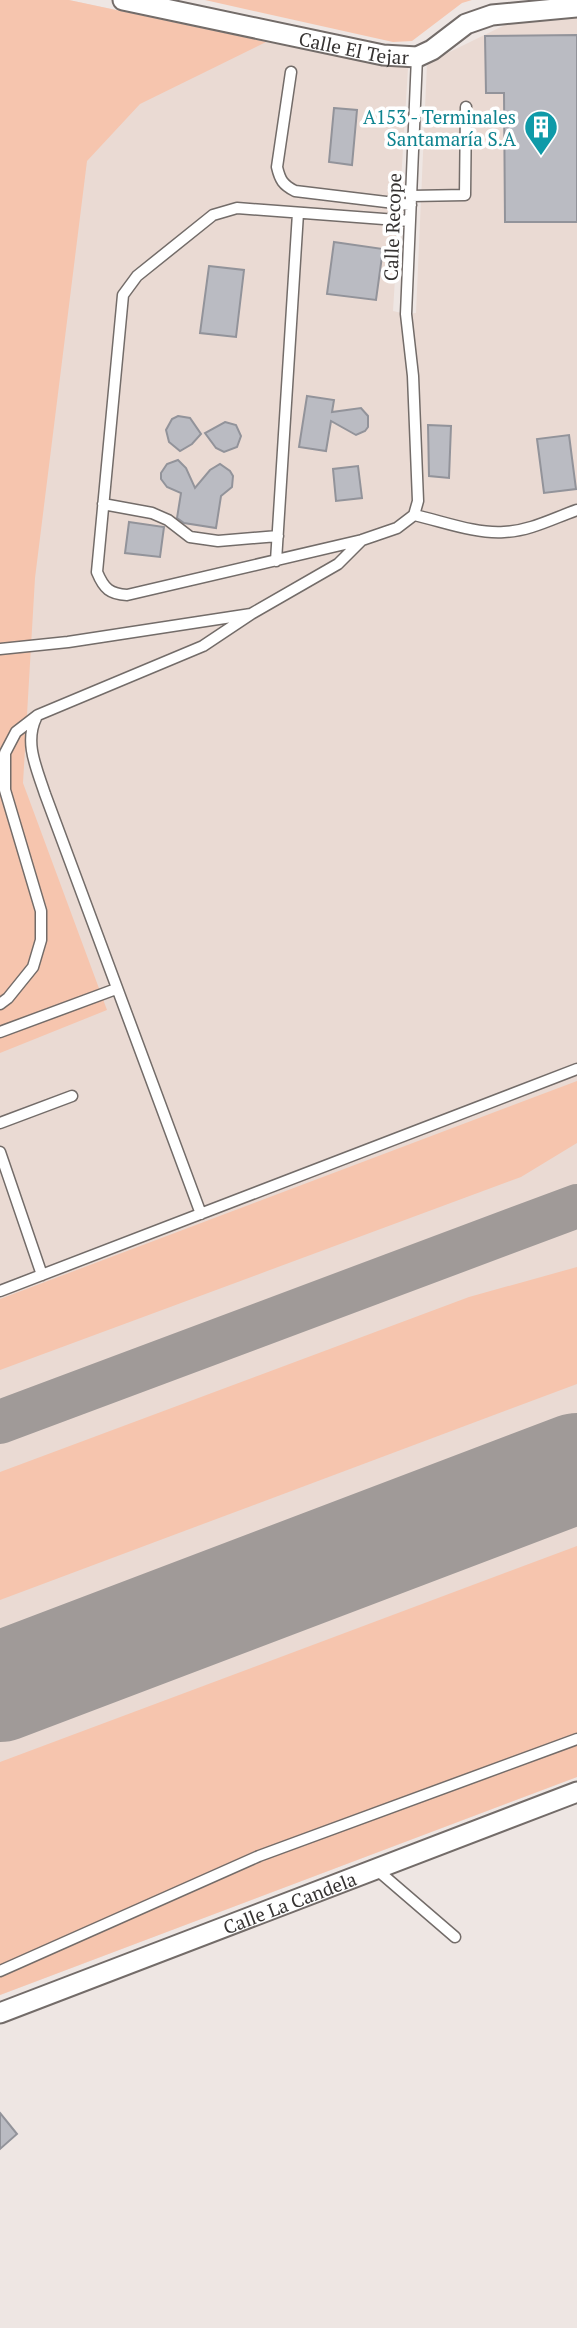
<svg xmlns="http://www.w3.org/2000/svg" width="577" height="2328" font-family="'PT Serif',serif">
  <rect width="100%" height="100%" fill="#eee6e3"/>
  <path fill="#eadad3" d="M0,0H69L266,42L408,68L393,311L406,314L416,313L427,63L515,20L577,15V1777L0,1995Z"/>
  <path fill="#f6c5ae" d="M0,0H69L266,42L140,104L87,161L35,578L23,783L107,1010L0,1053Z
    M205,0H472L462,3L412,41L393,42Z
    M577,1081V1143L521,1177L0,1370V1299Z
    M577,1267V1384L0,1600V1472L469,1297Z
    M577,1546V1777L0,1995V1762Z"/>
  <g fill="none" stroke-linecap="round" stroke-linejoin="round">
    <path stroke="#a09a98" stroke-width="44" d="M0,1422L577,1206"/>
    <path stroke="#a09a98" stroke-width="110" d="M0,1687L577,1468"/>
  </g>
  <path fill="#babbc2" stroke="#92939a" stroke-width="2" d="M577,35V222H505L504,93H486L485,36Z
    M334,108L357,110L352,165L329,162Z
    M334,242L383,249L376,300L327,294Z
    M209,266L244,270L236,337L200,333Z
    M307,396L334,400L332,412L361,408L368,416V427L365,431L356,435L331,421L326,451L299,447Z
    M178,416L190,418L201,434L192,444L180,451L169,442L166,430L172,419Z
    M225,422L236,425L241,436L237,447L224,452L216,448L205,433Z
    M428,425L451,426L449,478L429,476Z
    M569,435L576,489L544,493L537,439Z
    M178,460L186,468L195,488L210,470L220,464L230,471L233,476L232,487L221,496L216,528L184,523L177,518L181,493L167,487L161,479V473L167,464Z
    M358,466L362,498L336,501L333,469Z
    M129,522L164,527L160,557L125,553Z
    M0,2113L17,2134L0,2149Z"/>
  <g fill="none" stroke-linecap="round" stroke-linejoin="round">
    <g stroke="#736c69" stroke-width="13">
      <path id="service" d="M291,72L277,167C280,180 283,185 295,191L411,205
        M411,196L465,195L466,107
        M410,221L237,208L213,215L137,276L123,295L97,572C104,589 110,594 127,595L362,540L397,528L414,515L418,501L413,376L406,314L417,57
        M103,504L152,513L168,520L190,537L218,541L278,536
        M414,515C442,521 475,534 504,532C530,531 554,518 577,510
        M276,561L298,213
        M0,649L68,642L251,614L338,564L362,540
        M36,718C24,743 37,769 45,794L201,1214
        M0,1004L8,998L33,967L41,940V911L5,790V753L16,732L38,715L203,646L251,614
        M0,1032L116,989
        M0,1123L72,1096
        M0,1152L42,1275
        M0,1291L577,1069
        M376,1869L455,1937
        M0,1971L259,1856L577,1739"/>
    </g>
    <g stroke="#736c69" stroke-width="23">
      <g id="minor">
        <path id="s1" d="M123,0L383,55L417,57L432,50L466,24L492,15L577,7"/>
        <path id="s2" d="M0,2013L577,1792"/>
      </g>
    </g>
    <use href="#service" stroke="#fff" stroke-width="10"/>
    <use href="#minor" stroke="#fff" stroke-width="19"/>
  </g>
  <defs>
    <g id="building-pin" transform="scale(1.75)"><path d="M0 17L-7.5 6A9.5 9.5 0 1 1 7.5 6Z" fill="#0f9aa8" stroke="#fff"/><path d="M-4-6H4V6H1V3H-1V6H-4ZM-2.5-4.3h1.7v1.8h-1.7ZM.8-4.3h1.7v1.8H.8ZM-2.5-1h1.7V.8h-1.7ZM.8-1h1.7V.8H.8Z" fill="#fff"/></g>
  </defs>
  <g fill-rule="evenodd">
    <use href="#building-pin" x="541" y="127"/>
  </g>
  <g text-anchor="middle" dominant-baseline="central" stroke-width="7" stroke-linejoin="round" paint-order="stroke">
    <g font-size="19" fill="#363332" stroke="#fff">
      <text stroke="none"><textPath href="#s1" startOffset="236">Calle El Tejar</textPath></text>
      <text transform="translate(392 227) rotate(-88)">Calle Recope</text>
      <text stroke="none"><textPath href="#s2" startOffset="310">Calle La Candela</textPath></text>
    </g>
    <g font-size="19" fill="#0d838f" stroke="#fff" text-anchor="end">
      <text x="516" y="116">A153 - Terminales<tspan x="516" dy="22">Santamaría S.A</tspan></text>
    </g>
  </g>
</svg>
